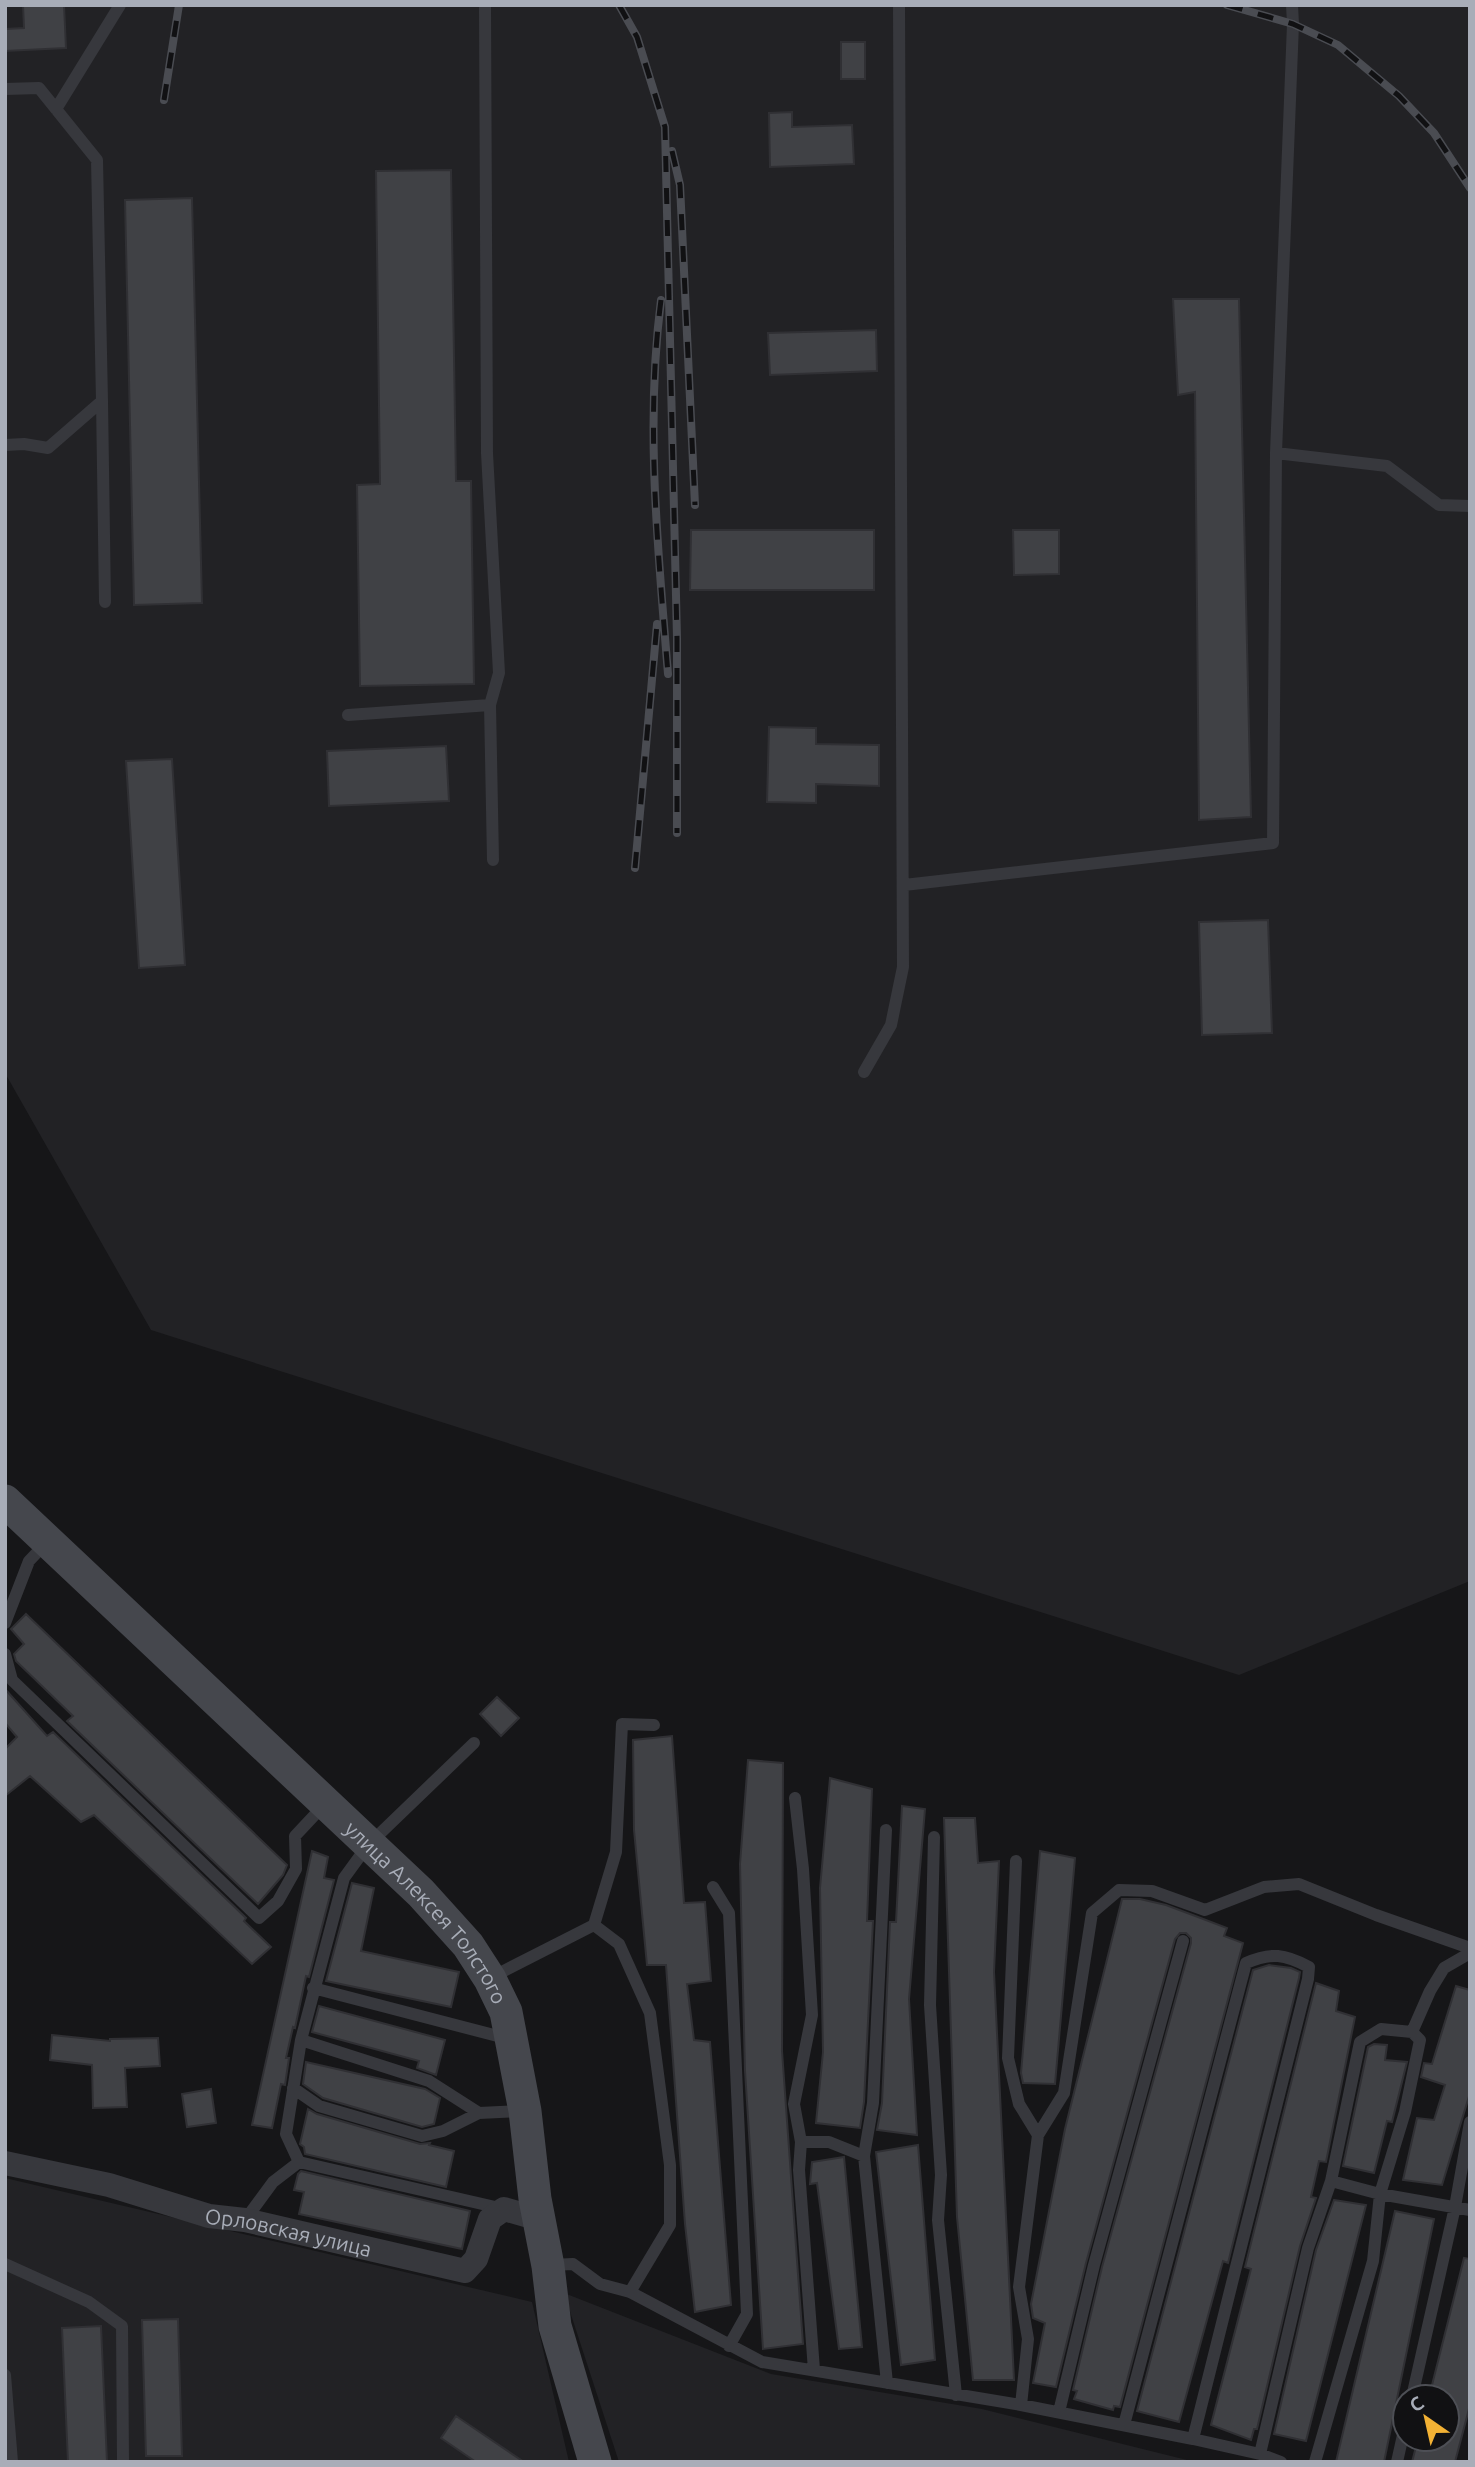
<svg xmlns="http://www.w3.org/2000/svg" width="1475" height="2467" font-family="Ubuntu,sans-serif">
  <rect width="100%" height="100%" fill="#161618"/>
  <path fill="#222225" d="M5,5H1470V1581L1239,1675L151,1330L5,1073Z
    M5,2178L532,2302L569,2462H5Z
    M564,2293L771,2374L982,2409L1195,2462H619Z"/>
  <path fill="#404145" stroke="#303034" stroke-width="2" d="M23,5H64L66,48L5,51V29L24,28Z
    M841,42H865V79H841Z
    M792,112V127L852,125L854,164L770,167L769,113Z
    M451,170L456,481H471L474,684L360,686L357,485L380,484L376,171Z
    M192,198L202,603L134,605L125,200Z
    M1173,299H1239L1251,817L1199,820L1195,392L1178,395Z
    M876,330L877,371L770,375L768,333Z
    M691,530H874V590H690Z
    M1013,530H1059V574L1014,575Z
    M769,727L816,728V744L879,745V786L816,784V803L767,802Z
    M446,746L449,801L329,806L327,751Z
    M172,759L185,965L139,968L126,761Z
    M1268,920L1272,1033L1202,1035L1199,922Z
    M26,1614L287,1865L283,1875L258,1904L67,1721L73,1716L16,1661L14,1654L24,1644L11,1629Z
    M5,1689L47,1736L53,1732L246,1918L244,1921L271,1947L252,1964L94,1815L81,1822L30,1776L5,1796V1749L17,1737L5,1723Z
    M497,1697L519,1718L501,1736L480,1714Z
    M672,1736L684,1903L705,1902L711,1981L687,1984L694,2040L710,2042L731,2305L695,2312L685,2224L666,1965H647L634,1830L633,1740Z
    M748,1760L783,1763L782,2051L803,2344L763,2349L745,2071L740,1864Z
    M830,1778L872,1789L867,1921H873L864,2102L860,2128L816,2123L823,2052L820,1888Z
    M902,1806L925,1809L909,1999L917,2135L877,2130L882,2103L890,1922H896Z
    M944,1818H975L978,1863L999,1861L994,1972L1014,2380H973L957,2217Z
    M312,1851L328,1857L324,1878L334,1880L309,1977L306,1976L295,2028L293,2027L286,2058H289L285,2085L281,2084L272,2128L252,2125Z
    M1040,1851L1075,1858L1055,2084L1023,2083L1021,2073Z
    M352,1883L374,1888L361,1951L459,1972L451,2007L326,1981Z
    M1122,1899H1140L1166,1905L1198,1917L1227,1928L1224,1936L1243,1943L1120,2407L1114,2406L1113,2410L1074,2399L1077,2391L1073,2390L1102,2267L1191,1943V1938L1186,1933H1180L1175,1939L1086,2263L1056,2387L1033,2383L1045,2323L1033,2318L1031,2304L1065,2129Z
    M1269,1965L1291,1968L1300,1972L1299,1978L1228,2263L1223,2261L1179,2422L1137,2411L1253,1970Z
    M1316,1983L1339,1991L1336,2011L1355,2017L1326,2162L1319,2161L1311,2197L1316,2198L1300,2246L1257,2429H1254L1251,2440L1211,2425L1251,2269L1245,2267Z
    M1456,1986L1470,1990V2093L1442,2185L1403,2180L1417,2118L1434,2120L1445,2085L1421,2077L1424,2063L1432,2064Z
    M319,2006L445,2040L436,2075L417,2068L419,2061L312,2032Z
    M52,2035L110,2041V2039L158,2038L160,2066L125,2068L127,2107L93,2108L92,2065L50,2060Z
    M1374,2044L1387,2045L1385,2060L1407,2062L1392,2122L1387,2121L1374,2173L1343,2166L1368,2047Z
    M306,2062L425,2089L440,2098L434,2124L422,2127L323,2098L303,2084Z
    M211,2089L216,2123L187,2127L182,2094Z
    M308,2109L317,2114L420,2144L430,2143L429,2145L454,2151L446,2187L305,2154L304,2147L300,2144Z
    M918,2145L935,2360L901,2365L876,2152Z
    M844,2157L862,2347L839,2349L817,2183L810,2184L812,2162Z
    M301,2171L470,2211L462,2249L299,2214L304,2192L294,2190L298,2174Z
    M1334,2200L1366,2205L1306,2441L1274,2434L1316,2250Z
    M1395,2211L1434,2219L1384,2462H1336Z
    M1464,2258L1470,2259V2405L1455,2462H1412L1418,2439H1447V2397H1429Z
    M178,2319L182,2456H146L142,2320Z
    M101,2326L107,2462H68L62,2328Z
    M456,2416L524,2462H476L441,2438Z"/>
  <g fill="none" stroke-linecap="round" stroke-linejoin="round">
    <path stroke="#37383d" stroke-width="12" d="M5,89L39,88L97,160L102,401L48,448L24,444L5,445
      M56,109L120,5
      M102,401L105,602
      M1276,453L1387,466L1439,505L1470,506
      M490,705L493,860
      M348,715L490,705L499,673L487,453L485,5
      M904,885L1273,843L1276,453L1293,24L1292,5
      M864,1072L891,1025L903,967L899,5
      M5,1623L29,1561L46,1543
      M5,1654L12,1680L259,1918L278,1901L296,1869L295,1836L325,1804
      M795,1798L803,1869L812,2015L794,2104L801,2142L799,2170L814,2370
      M934,1837L930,2005L941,2175L938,2220L956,2395
      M1016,1861L1008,2058L1019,2104L1038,2135L1019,2287L1028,2339L1021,2405
      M713,1887L729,1913L747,2314L729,2346
      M594,1925L619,1944L650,2013L670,2165V2225L630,2292
      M490,1978L594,1925L616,1852L622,1724L654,1725
      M313,1988L509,2039
      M1412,2032L1430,1991L1444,1968L1470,1953
      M301,2040L429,2081L479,2113L522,2111
      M293,2088L319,2106L422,2136L443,2131L479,2113
      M1038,2135L1064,2093L1092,1913L1119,1890L1152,1891L1205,1910L1264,1887L1299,1884L1376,1915L1470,1948
      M801,2142H829L864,2156L887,2383
      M864,2156L873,2103L886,1830
      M299,2162L286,2134L301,2040L344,1878L368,1845L474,1743
      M245,2220L273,2182L299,2162L504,2209
      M5,2264L89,2302L122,2326L123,2462
      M551,2265L573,2264L600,2284L630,2292L762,2362L1021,2405L1193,2439L1260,2454L1281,2462
      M5,2375L12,2462
      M1412,2397L1455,2207L1470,2122
      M1059,2412L1094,2265L1183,1941
      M1124,2425L1246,1963C1271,1952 1285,1954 1309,1967L1308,1979L1193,2439
      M1260,2454L1308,2248L1331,2181L1380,2194L1470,2210
      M1315,2462L1373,2261L1380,2194L1405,2112L1420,2040L1412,2032L1381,2029L1360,2042L1331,2181
      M1397,2462L1405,2426"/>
    <path stroke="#37383d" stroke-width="24" id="s1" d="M5,2163L109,2185L209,2216L245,2220L465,2271L476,2259L490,2219L504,2209L539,2219"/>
    <path stroke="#45474d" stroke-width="33" id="s2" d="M5,1501L421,1893L468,1945L490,1979L506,2012L525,2111L535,2199L548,2266L555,2326L595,2462"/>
    <g stroke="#4a4c52" stroke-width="8">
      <path id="rail" d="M619,5L637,37L665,127L677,638V833
        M1227,5L1293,24L1338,45L1399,96L1434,133L1470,188
        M164,100L179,5
        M672,151L680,185L695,505
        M661,300C645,424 658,550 668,674
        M635,868L657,624"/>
    </g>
    <use href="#rail" stroke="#111113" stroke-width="5" stroke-dasharray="16" stroke-linecap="butt"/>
  </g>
  <g text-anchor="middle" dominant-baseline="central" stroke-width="7" stroke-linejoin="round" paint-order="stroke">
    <g font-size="21" fill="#a8adb8" stroke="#111113">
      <text stroke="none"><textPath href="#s2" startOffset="590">улица Алексея Толстого</textPath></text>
      <text stroke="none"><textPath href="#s1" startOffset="292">Орловская улица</textPath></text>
    </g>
  </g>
  <rect width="1475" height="2467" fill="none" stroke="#a8adb8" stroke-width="14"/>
  <g transform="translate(1426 2418) rotate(326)"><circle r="33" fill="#111113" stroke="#4d4f55" stroke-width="2"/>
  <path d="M0-5L12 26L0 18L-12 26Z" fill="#f2b134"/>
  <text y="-10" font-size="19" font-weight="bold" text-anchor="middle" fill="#a8adb8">С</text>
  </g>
</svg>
